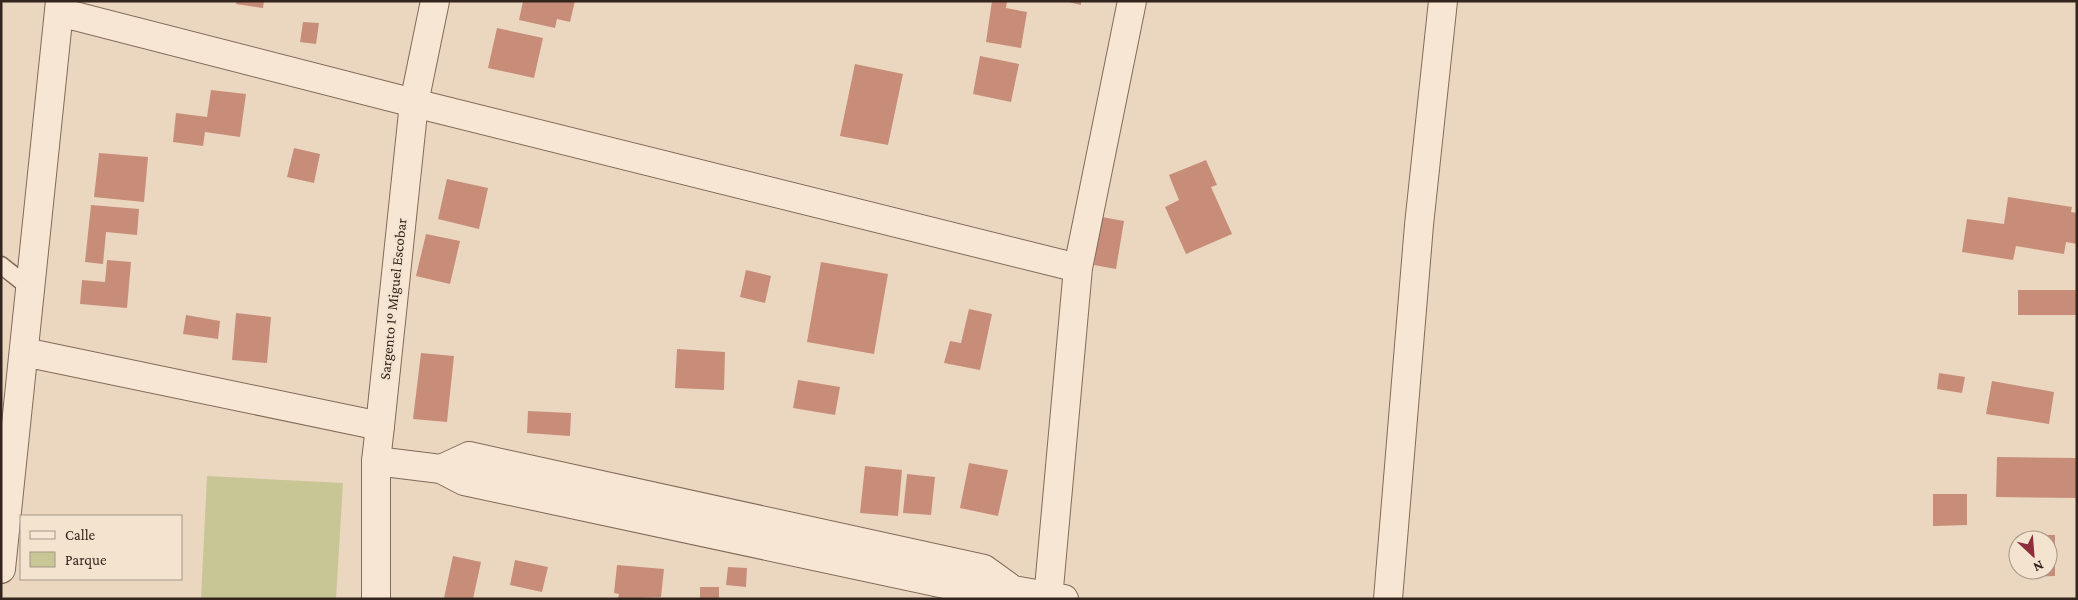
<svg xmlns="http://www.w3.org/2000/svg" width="2078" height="600" font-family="'Crimson Pro',serif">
  <rect width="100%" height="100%" fill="#ebd7c0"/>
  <path fill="#c8c695" d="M207,476L343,483L336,599H201Z"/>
  <path fill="#c78d78" d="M237,1H264L263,8L236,4Z
    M523,1H575L570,22L557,19L555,28L519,20Z
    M992,1H1007L1006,8L1027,12L1021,48L986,42Z
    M1064,1H1081V5Z
    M303,22L319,23L316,44L300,42Z
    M497,28L543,38L534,78L488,68Z
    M980,56L1019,64L1011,102L973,94Z
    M855,64L903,74L888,145L840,136Z
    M211,90L246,94L240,137L205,132L203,146L173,142L176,113L207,117Z
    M294,148L320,154L314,183L287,177Z
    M99,153L148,157L144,202L94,197Z
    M1206,160L1217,185L1211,187L1232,234L1186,254L1165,207L1179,200L1169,175Z
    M447,179L488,188L479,229L438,219Z
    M2008,197L2072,207L2071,212L2077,213V244L2066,242L2064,254L2016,246L2013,260L1962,252L1967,219L2004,224Z
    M91,205L139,209L137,235L106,232L103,264L85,262Z
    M1102,217L1124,221L1116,269L1094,265Z
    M426,234L460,241L450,284L416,276Z
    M107,260L131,262L127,308L80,304L82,280L105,282Z
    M821,262L888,274L874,354L807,342Z
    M746,270L771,276L765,303L740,297Z
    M2018,290H2077V315H2018Z
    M969,309L992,314L980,370L944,363L950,341L961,343Z
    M236,313L271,317L267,363L232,360Z
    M186,315L220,321L218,339L183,334Z
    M677,349L725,352L724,390L675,388Z
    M421,353L454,356L447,422L413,419Z
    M1939,373L1965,377L1962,393L1937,389Z
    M798,380L840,387L835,415L793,408Z
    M1992,381L2054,392L2049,424L1986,414Z
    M528,411L571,413L570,436L527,433Z
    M1997,457L2077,458V498L1996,497Z
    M969,463L1008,470L998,516L960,508Z
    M865,466L902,470L898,516L860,513Z
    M907,474L935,477L931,515L903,513Z
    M1933,494H1967V525L1933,526Z
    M2027,535H2055V576L2028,577V570H2048V540H2028Z
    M453,556L481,562L473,599L444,598Z
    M515,560L548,567L542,592L510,585Z
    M617,565L664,569L661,597L618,599L619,594L614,593Z
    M728,567L747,568L746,587L726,585Z
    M700,587H719V599H700Z"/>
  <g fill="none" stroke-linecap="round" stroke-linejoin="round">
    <g stroke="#836959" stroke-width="19">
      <path id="service" d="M1,265L30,288"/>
    </g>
    <g stroke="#836959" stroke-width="30">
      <path id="minor" d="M59,12L414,103L1078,268
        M24,352L380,426
        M376,461L441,469L464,481L982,592L1013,590L1064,599
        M441,469L469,456L984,569L1013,590
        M1,569L60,1
        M1048,599L1078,268L1132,1
        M1388,599L1419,225L1443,1"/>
    </g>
    <g stroke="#836959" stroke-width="30">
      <path id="tertiary" d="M376,599V461L380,426L414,103L435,1"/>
    </g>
    <use href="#service" stroke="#f6e6d3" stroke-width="16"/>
    <use href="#minor" stroke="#f6e6d3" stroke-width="28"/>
    <use href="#tertiary" stroke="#f6e6d3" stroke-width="28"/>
  </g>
  <g text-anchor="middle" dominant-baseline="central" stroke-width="4.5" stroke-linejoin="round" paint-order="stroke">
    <g font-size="15" fill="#33241d" stroke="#f3e3cf">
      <text transform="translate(393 299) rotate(-84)">Sargento 1º Miguel Escobar</text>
    </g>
  </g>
  <rect width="2078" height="600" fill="none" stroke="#33241d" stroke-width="5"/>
  <rect x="20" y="515" width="162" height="65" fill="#f3e3cf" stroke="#a69788"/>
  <rect x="30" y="531" width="25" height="8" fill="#f6e6d3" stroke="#a69788"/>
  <text x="65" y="540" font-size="15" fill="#33241d">Calle</text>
  <rect x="30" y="552" width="25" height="15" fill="#c8c695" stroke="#a69788"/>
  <text x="65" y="565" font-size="15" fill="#33241d">Parque</text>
  <g transform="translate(2033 555) rotate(154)"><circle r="24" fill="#f3e3cf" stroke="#a69788"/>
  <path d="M0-4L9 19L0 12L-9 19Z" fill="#8e2d3c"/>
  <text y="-8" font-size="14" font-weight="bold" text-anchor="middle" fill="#33241d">N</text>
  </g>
</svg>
